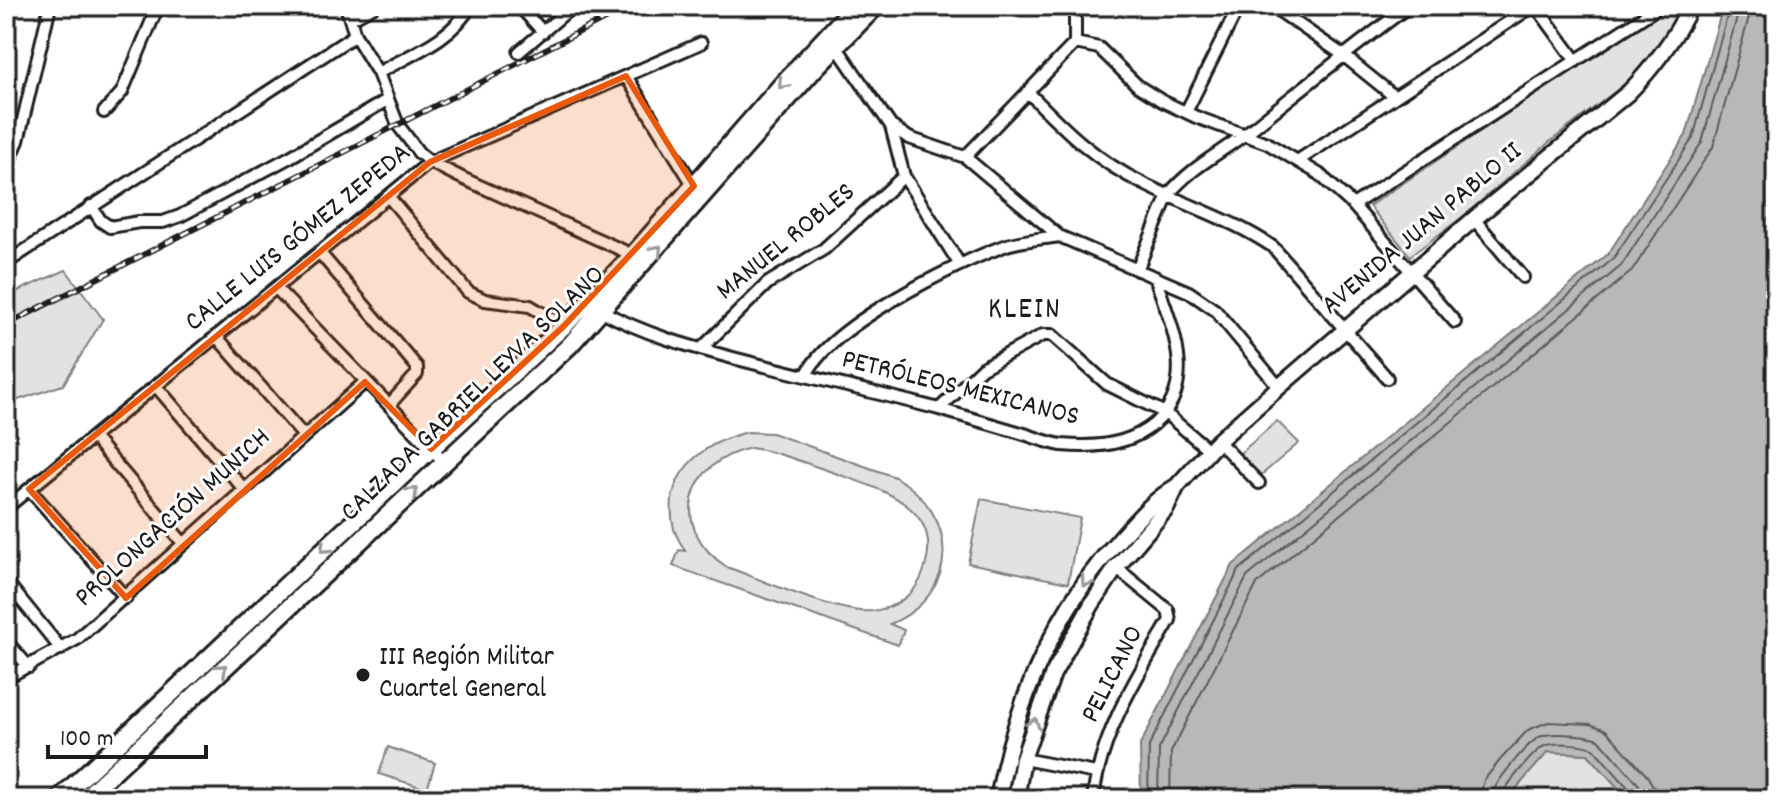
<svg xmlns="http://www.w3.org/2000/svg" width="1782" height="805" font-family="Dekko,sans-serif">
  <rect width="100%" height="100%" fill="#fff"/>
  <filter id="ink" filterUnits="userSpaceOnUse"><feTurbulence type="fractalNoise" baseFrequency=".0125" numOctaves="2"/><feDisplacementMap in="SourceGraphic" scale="16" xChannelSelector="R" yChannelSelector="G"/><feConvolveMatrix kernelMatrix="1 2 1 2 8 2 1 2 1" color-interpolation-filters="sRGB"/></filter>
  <g filter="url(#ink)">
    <path fill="#e2e2e2" stroke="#7f7f7f" stroke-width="2" fill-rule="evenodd" d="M1666,7L1679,13L1639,73L1547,144L1465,215L1410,256L1369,206Z
      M66,270L103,319L63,385L6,404V296Z
      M1277,421L1299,443L1259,477L1239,454Z
      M748,432L772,433L895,477C960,514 961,594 890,624L904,630L898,645L673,566L679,550L685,551C681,544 676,536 674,529C661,475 701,443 748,432ZM751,448C779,452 805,463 832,472C879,489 948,506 923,573C916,594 894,609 872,611C841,615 760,579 727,567C669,530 684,462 751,448Z
      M981,499L1080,518L1068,583L968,563Z
      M388,747L435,763L427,789L379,774Z
      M1548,752L1588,754L1628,799H1507Z"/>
    <path fill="#b8b8b8" stroke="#7a7a7a" stroke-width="2" d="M1723,6H1776V799H1628L1588,754L1548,752L1507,799H1141L1140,745L1233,565L1608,254L1686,135Z"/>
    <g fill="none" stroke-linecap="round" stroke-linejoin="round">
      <path stroke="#5a5a5a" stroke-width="2" d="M1148,799L1149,746L1239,570L1613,259L1693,138L1730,6
        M1158,799L1159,749L1247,577L1621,266L1702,142L1740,6
        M1170,799L1171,752L1257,584L1632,271L1713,147L1752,6
        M1479,799L1484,780L1501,759L1528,730L1548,722L1590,724L1606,730L1648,777L1654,788L1655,799
        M1491,799C1492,785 1528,741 1542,736C1553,732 1588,735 1599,739L1639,785L1643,799
        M1501,799C1502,789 1537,747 1547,745C1559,742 1582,744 1593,748L1631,791L1633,799"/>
      <g stroke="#1c1c1c" stroke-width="16">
        <path id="minor" d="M346,6L355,35L378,73L398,125L419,153L430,162L462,178L633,255
          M515,6L523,10L543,32
          M1075,6V43L1099,48L1138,86L1162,101L1196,117L1267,143L1319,174L1353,205L1455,322
          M1272,6L1343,55L1395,97
          M1536,6L1576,61
          M350,19L374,6
          M836,46L891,126L909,138L965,157L1059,236L1189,292L1215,310L1279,387
          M519,52L573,6
          M378,73C409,55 453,39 470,6
          M626,76L694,186
          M1028,92C1065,130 1096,161 1144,184C1187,206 1234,220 1273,247L1387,378
          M104,112L122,92L158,6
          M1186,112L1239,6
          M891,126L904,176L960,265
          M965,157L1075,43
          M1299,160L1533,6
          M6,168L18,141L50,6
          M388,196L468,292L485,300L530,306L564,326
          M1353,205L1660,6
          M91,206L101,221L110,227L139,222H163L180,216L290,157L387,100
          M1474,219L1523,277
          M319,252L417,367V374L389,405
          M6,263L355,35
          M1137,270L1168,195C1191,167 1221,153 1249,131C1302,89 1354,46 1409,6
          M276,288L445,463
          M602,311C644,334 688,346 733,358C802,376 871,391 939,409C967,417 994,425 1021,433C1034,437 1048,443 1062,445C1093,448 1129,445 1154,424C1200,384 1171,325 1155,277
          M216,336L303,435
          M701,349L768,283L824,249L904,176
          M806,376C827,327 953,265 1004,246C1020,240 1041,239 1059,236
          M156,386L243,488
          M939,409L982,368L1043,335H1052L1107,384L1165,413L1209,450
          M93,437L183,543
          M1218,441L1259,483
          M29,489L126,598
          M6,508L430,162L701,43
          M9,585L61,649
          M6,641L29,667
          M6,678L77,639L365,382
          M1023,759L1096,773
          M1093,799C1101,732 1137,677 1170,620L1168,610L1114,566"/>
      </g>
      <g stroke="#1c1c1c" stroke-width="20">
        <path id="secondary" d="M998,799C1016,701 1055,609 1123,535C1140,516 1155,499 1177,486
          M1016,799L1023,759L1053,674L1092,604L1116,568L1166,509L1177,486L1218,441L1279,387L1474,219L1628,93C1654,67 1674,39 1691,6"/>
      </g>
      <g stroke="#1c1c1c" stroke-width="22">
        <path id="primary" d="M59,799L431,449L564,326L633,255L787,79L855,6
          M84,799L570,345L817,66L876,6"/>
      </g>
      <use href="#minor" stroke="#fff" stroke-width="10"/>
      <use href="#secondary" stroke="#fff" stroke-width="14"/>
      <use href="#primary" stroke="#fff" stroke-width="16"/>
      <g stroke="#1c1c1c" stroke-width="6">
        <path id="rail" d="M6,325L630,6"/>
      </g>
      <use href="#rail" stroke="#fff" stroke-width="3" stroke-dasharray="9" stroke-linecap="butt"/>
    </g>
    <defs><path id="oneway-chevron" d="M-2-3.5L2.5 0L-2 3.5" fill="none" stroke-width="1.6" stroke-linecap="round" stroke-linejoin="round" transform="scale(2)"/></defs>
    <g stroke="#999">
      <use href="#oneway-chevron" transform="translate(783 84) rotate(132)"/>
      <use href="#oneway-chevron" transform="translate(657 250) rotate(-49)"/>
      <use href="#oneway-chevron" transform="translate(413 492) rotate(-43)"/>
      <use href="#oneway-chevron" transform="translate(325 548) rotate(137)"/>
      <use href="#oneway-chevron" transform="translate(1086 582) rotate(124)"/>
      <use href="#oneway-chevron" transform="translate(222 669) rotate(-43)"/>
      <use href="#oneway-chevron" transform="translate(1034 723) rotate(-71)"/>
    </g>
  </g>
  <path fill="#e8590c" fill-opacity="0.2" stroke="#e8590c" stroke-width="6" stroke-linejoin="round" d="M626,76L694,186L564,326L431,449L365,382L126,598L29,489L430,162Z"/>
  <circle fill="#1c1c1c" stroke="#fff" stroke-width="3" cx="363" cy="675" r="8"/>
  <g text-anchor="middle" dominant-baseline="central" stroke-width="6" stroke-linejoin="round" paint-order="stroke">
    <g font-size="28" fill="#1c1c1c" stroke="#fff">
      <text transform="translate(1423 230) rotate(-40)">AVENIDA JUAN PABLO II</text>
      <text transform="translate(299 239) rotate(-39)">CALLE LUIS GÓMEZ ZEPEDA</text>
      <text transform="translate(787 243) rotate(-39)">MANUEL ROBLES</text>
      <text transform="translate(960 390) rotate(14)">PETRÓLEOS MEXICANOS</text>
      <text transform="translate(474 395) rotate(-44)">CALZADA GABRIEL LEYVA SOLANO</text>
      <text transform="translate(174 519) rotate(-42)">PROLONGACIÓN MUNICH</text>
      <text transform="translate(1114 675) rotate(-63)">PELICANO</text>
    </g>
    <g font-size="28" fill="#1c1c1c" stroke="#fff" text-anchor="start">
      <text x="379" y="659">III Región Militar<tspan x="379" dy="32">Cuartel General</tspan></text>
    </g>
    <g font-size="30" letter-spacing="2" fill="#1c1c1c" stroke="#fff">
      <text x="1025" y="311">KLEIN</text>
    </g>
  </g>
  <rect width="1782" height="805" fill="none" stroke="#fff" stroke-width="32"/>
  <rect x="16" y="16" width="1750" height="773" fill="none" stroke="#1c1c1c" stroke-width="3" filter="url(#ink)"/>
  <path d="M48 745v12h158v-12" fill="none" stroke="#1c1c1c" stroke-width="4"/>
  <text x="60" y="745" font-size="24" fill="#1c1c1c" stroke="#ffffff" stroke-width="6" paint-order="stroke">100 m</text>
</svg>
